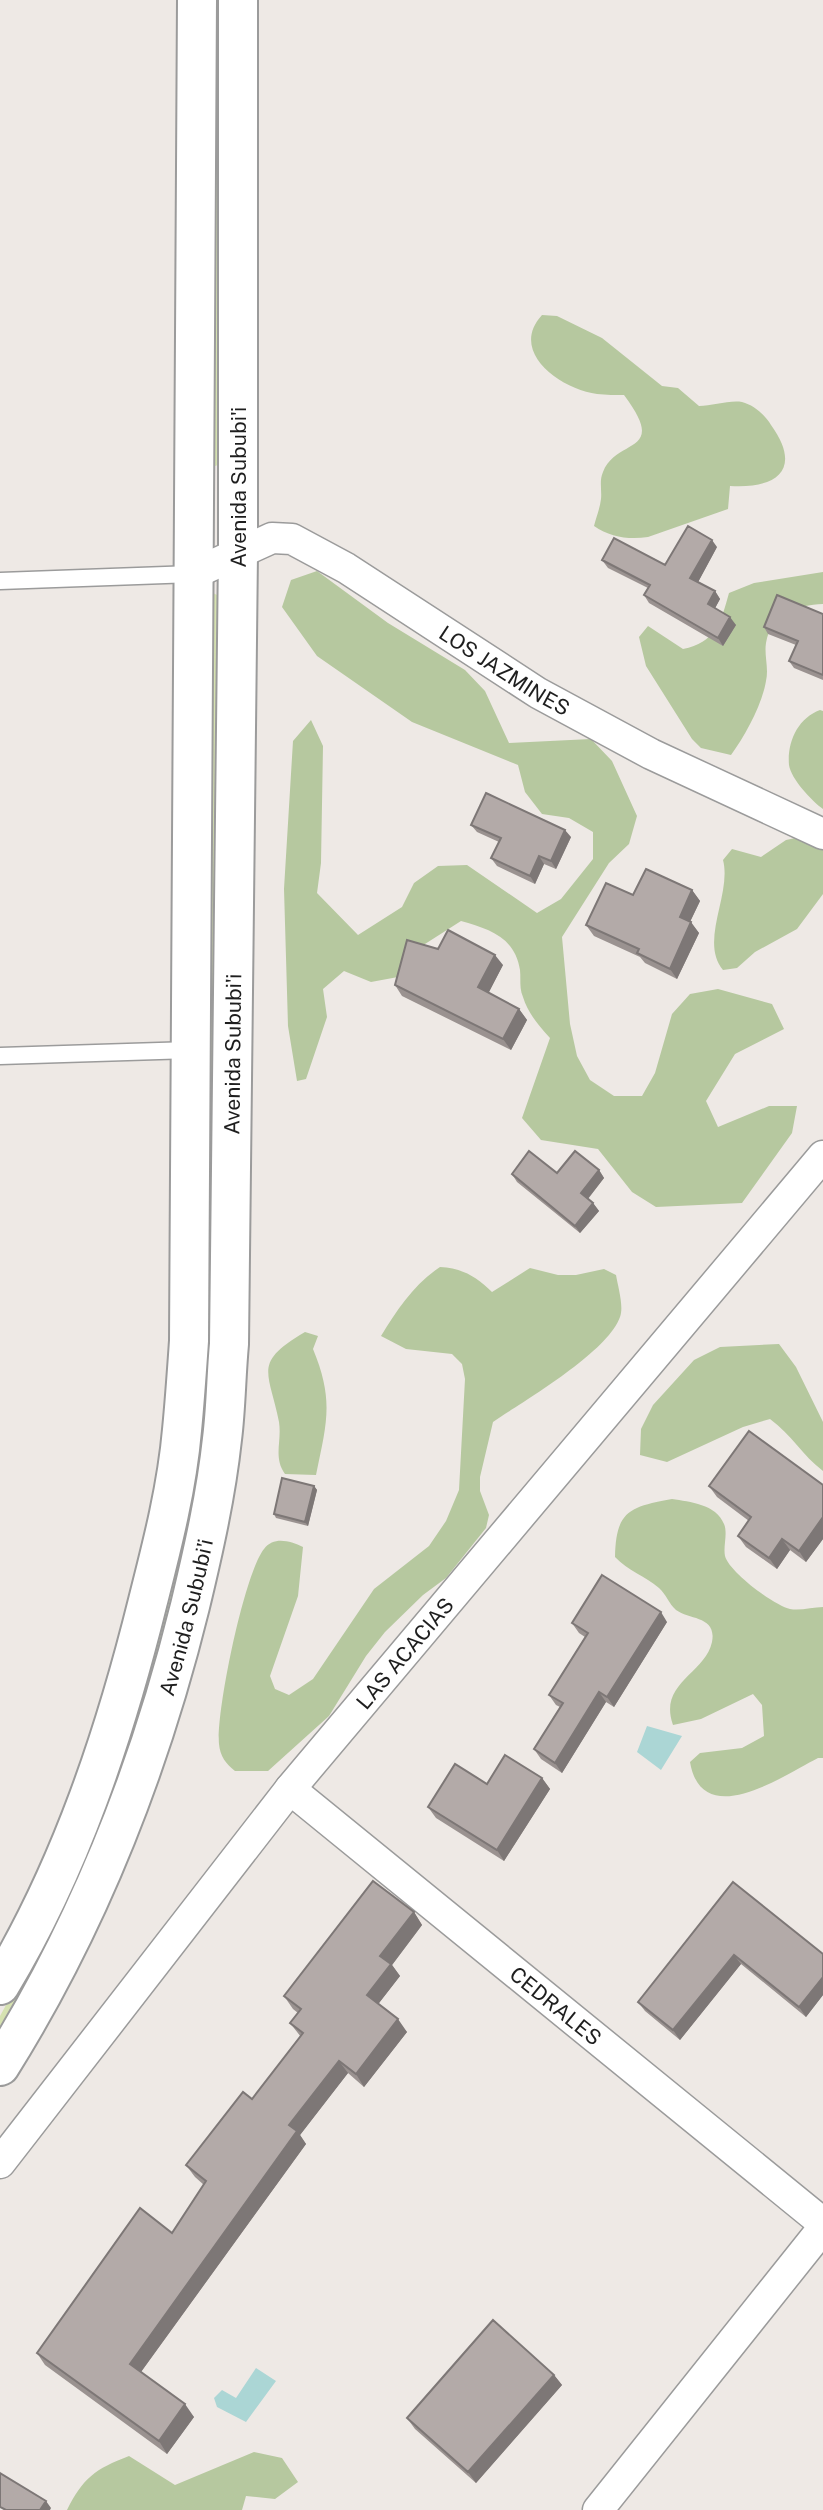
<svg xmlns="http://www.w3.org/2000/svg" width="823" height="2510" font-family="'Public Sans',sans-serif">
  <rect width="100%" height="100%" fill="#eee9e5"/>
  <path fill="#d6e2b1" d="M211,0H220L218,465L212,467Z
    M211,592L217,595L212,1343L204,1438L186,1549L155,1677L89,1866L0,2034V2016L16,1987L177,1547Z"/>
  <path fill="#b6c89f" d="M542,315L557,316L602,338L662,386L678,388L699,406C712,406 729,400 742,402C754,405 765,415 771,425C803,469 777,489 730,486L728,509L648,537C629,540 610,537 594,526C596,518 600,508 601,499C602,490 599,481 603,472C617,437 669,455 624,395C616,395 606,395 597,394C561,389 508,352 542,315Z
    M317,571L388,623L465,670L485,691L509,743L591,739L612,761L637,816L629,844L609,863L562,937L570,1024L577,1056L590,1080L614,1096H642L655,1073L672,1014L690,994L718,989L772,1004L784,1029L735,1054L706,1101L718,1127L769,1106H797L792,1133L742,1203L656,1207L632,1192L598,1149L541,1140L522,1118L550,1038C538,1025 528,1013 523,997C519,988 521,979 520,970C515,937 489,929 461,921L414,951L398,977L371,982L344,971L323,989L327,1017L306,1079L297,1081L288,1026L284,889L293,741L311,720L323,746L321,863L317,893L358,935L402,907L414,883L438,866L467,865L537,913L561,899L593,859V832L569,818L542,814L525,792L518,765L412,722L317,656L282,607L291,580Z
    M823,572V604C797,605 771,613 766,643C764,655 769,668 766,681C762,705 745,736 731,755L701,748L692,739L646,666L639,637L648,626L683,649C715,643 721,622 729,593L754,583Z
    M820,710L823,711V809C812,801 791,779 789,765C787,742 798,718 820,710Z
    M800,837L823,848V894L797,929L755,952L737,968L723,970C699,941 732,894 723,860L732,849L761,857L786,840Z
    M440,1267C462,1268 477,1277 492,1292L530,1268L558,1275H576L604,1269L616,1275C618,1287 624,1306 620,1317C608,1352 524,1401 493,1422L480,1477V1491L489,1515L486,1528L446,1578L423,1595L385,1632L366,1656L329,1716L268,1771H235C226,1764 220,1756 219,1744C216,1712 244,1574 264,1549C274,1536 290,1541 303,1547L298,1596L270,1676L275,1689L289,1695L313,1679L374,1589L429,1546L446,1521L459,1490L465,1379L462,1364L452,1354L406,1349L381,1336C397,1310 414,1284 440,1267Z
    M305,1332L318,1336L313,1349C334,1400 327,1422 316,1475L285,1474C273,1457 282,1442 279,1422C269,1371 252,1363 305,1332Z
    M779,1344L796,1367L823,1422V1471C802,1455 792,1435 770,1419L743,1427L667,1462L640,1455L641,1429L653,1405L694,1360L720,1347Z
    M672,1499C690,1502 716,1504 724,1524C728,1533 723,1546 725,1556C729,1572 775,1606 790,1609C800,1611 813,1607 823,1607V1758H818C783,1776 702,1832 690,1762L700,1753L742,1748L764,1736L762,1705L753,1694L701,1719L673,1725C658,1683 705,1674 712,1642C717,1616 690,1620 676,1610C669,1604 666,1594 659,1588C645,1576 628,1571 615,1557C616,1511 629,1507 672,1499Z
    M254,2452L282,2458L298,2482L275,2499L246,2496L242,2510H67C83,2478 95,2469 129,2456L175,2485Z"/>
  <path fill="#abd6d5" d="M647,1726L682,1736L661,1770L637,1752Z
    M256,2368L276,2381L246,2422L217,2407L214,2398L222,2390L236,2398Z"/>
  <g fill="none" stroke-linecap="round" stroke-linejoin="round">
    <g stroke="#9b9b9b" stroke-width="19">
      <path id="service" d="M0,581L193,574
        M0,1056L191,1050"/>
    </g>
    <g stroke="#9b9b9b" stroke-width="33">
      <g id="minor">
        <path id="s1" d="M193,574L272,538L292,539L346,568L538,693L651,754L823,834"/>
        <path id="s2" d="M290,1789L823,2223"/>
        <path id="s3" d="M0,2163L290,1789L823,1156"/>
        <path d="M598,2510L823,2228"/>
      </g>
    </g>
    <g stroke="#9b9b9b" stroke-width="42">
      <g id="tertiary">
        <path d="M0,1985C71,1867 115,1734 148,1601C162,1546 177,1488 182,1430C185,1400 187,1370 189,1341L197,0"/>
        <path id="s4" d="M0,2066C89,1924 150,1768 190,1606C203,1552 216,1495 222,1439C226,1408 226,1376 229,1344L238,552V0"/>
      </g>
    </g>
    <use href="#service" stroke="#fff" stroke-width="16"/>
    <use href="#minor" stroke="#fff" stroke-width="30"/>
    <use href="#tertiary" stroke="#fff" stroke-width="38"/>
  </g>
  <path fill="#9a9290" d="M717,547L698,582L715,591L720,599L715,608L736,625L723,646L649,603L644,595L648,588L608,568L602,560L665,565Z
    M823,614V680L794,668L789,661L796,645L768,634L764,627Z
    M471,825L571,837L556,869L544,864L535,884L497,866L491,858L499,842L477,832Z
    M692,890L700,901L690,922L699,933L677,979L645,963L640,957L594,936L586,925L633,895Z
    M438,949L503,965L488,993L519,1009L527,1020L511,1050L402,996L395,985Z
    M599,1170L604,1178L588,1199L593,1203L599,1211L580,1233L517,1182L512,1174L557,1173Z
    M823,1485V1539L806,1562L790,1550L777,1569L746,1547L738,1536L749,1521L717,1497L709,1486Z
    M314,1486L317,1490L308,1526L276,1518L274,1514Z
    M667,1622L614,1707L606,1702L562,1773L541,1759L534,1749L560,1707L556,1705L549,1695L585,1637L579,1633L572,1623Z
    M542,1778L550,1789L504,1861L436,1818L428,1807L487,1784Z
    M733,1882L823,1954V1995L806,2017L741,1964L680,2040L645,2011L638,2002Z
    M414,1912L422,1925L392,1965L400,1976L378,2004L407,2032L364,2087L348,2073L300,2135L306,2144L141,2372L194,2417L167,2454L45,2365L37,2353L172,2233L204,2185L195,2177L186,2165L252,2099L301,2037L290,2023L298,2013L293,2009L284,1996Z
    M554,2375L562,2385L476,2483L415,2429L407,2418Z"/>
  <path fill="#7d7776" d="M712,540L717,547L696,586L690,578Z
    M715,591L720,599L713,612L708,604Z
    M730,617L736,625L723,646L718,638Z
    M565,830L571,837L556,869L551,861Z
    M539,856L544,864L535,884L530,876Z
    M692,890L700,901L687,928L680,917Z
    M691,922L699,933L677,979L670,969Z
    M495,955L503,965L486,998L478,987Z
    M519,1009L527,1020L511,1050L503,1039Z
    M599,1170L604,1178L586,1201L581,1193Z
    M593,1203L599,1211L580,1233L575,1226Z
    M314,1486L317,1490L308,1526L305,1522Z
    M823,1517V1539L806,1562L799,1551Z
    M782,1539L790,1550L777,1569L769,1558Z
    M661,1612L667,1622L614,1707L607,1697Z
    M599,1692L606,1702L562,1773L555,1763Z
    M542,1778L550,1789L504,1861L497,1850Z
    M414,1912L422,1925L392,1965L400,1976L376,2007L367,1995L380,1956Z
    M734,1955L741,1964L680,2040L673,2030Z
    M823,1977V1995L806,2017L799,2007Z
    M398,2019L407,2032L364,2087L356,2074Z
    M339,2061L348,2073L300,2135L306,2144L138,2376L130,2364L289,2125Z
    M554,2375L562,2385L476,2483L468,2472Z
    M185,2404L194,2417L167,2454L159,2441Z
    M46,2501L51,2508L50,2510H40Z"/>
  <path fill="#b3aaa8" stroke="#7d7776" stroke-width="2" d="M688,526L712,540L690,578L715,591L708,604L730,617L718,638L644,595L650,585L602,560L614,538L665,565Z
    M777,595L823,614V675L789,661L798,641L764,627Z
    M486,793L565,830L551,861L539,856L530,876L491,858L501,838L471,825Z
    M646,869L692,890L680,917L691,922L670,969L637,953L639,949L586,925L606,883L633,895Z
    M448,930L495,955L478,987L519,1009L503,1039L395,985L407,940L438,949Z
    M529,1151L557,1173L575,1151L599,1170L581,1193L593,1203L575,1226L512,1174Z
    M749,1431L823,1485V1517L799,1551L782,1539L769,1558L738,1536L751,1517L709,1486Z
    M282,1478L314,1486L305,1522L274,1514Z
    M602,1575L661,1612L607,1697L599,1692L555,1763L534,1749L563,1703L549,1695L588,1633L572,1623Z
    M505,1755L542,1778L497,1850L428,1807L455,1764L487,1784Z
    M373,1881L414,1912L380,1956L391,1964L367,1995L398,2019L356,2074L339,2061L289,2125L297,2131L130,2364L185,2404L159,2441L37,2353L140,2208L172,2233L206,2181L186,2165L243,2092L252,2099L303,2033L290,2023L301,2009L284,1996Z
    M733,1882L823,1954V1977L799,2007L734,1955L673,2030L638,2002Z
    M493,2320L554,2375L468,2472L407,2418Z
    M0,2473L46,2501L40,2510H6L0,2507Z"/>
  <g text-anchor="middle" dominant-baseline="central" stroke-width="5" stroke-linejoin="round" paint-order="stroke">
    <g font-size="21" fill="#1e1e1e" stroke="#fff">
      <text stroke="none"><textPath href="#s4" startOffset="1622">Avenida Sububi'i</textPath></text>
      <text stroke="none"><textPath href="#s1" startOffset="357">LOS JAZMINES</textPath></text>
      <text stroke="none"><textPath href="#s4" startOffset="1055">Avenida Sububi'i</textPath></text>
      <text stroke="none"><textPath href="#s4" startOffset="488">Avenida Sububi'i</textPath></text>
      <text stroke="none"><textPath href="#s3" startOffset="651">LAS ACACIAS</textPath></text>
      <text stroke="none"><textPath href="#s2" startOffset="343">CEDRALES</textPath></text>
    </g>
  </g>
</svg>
